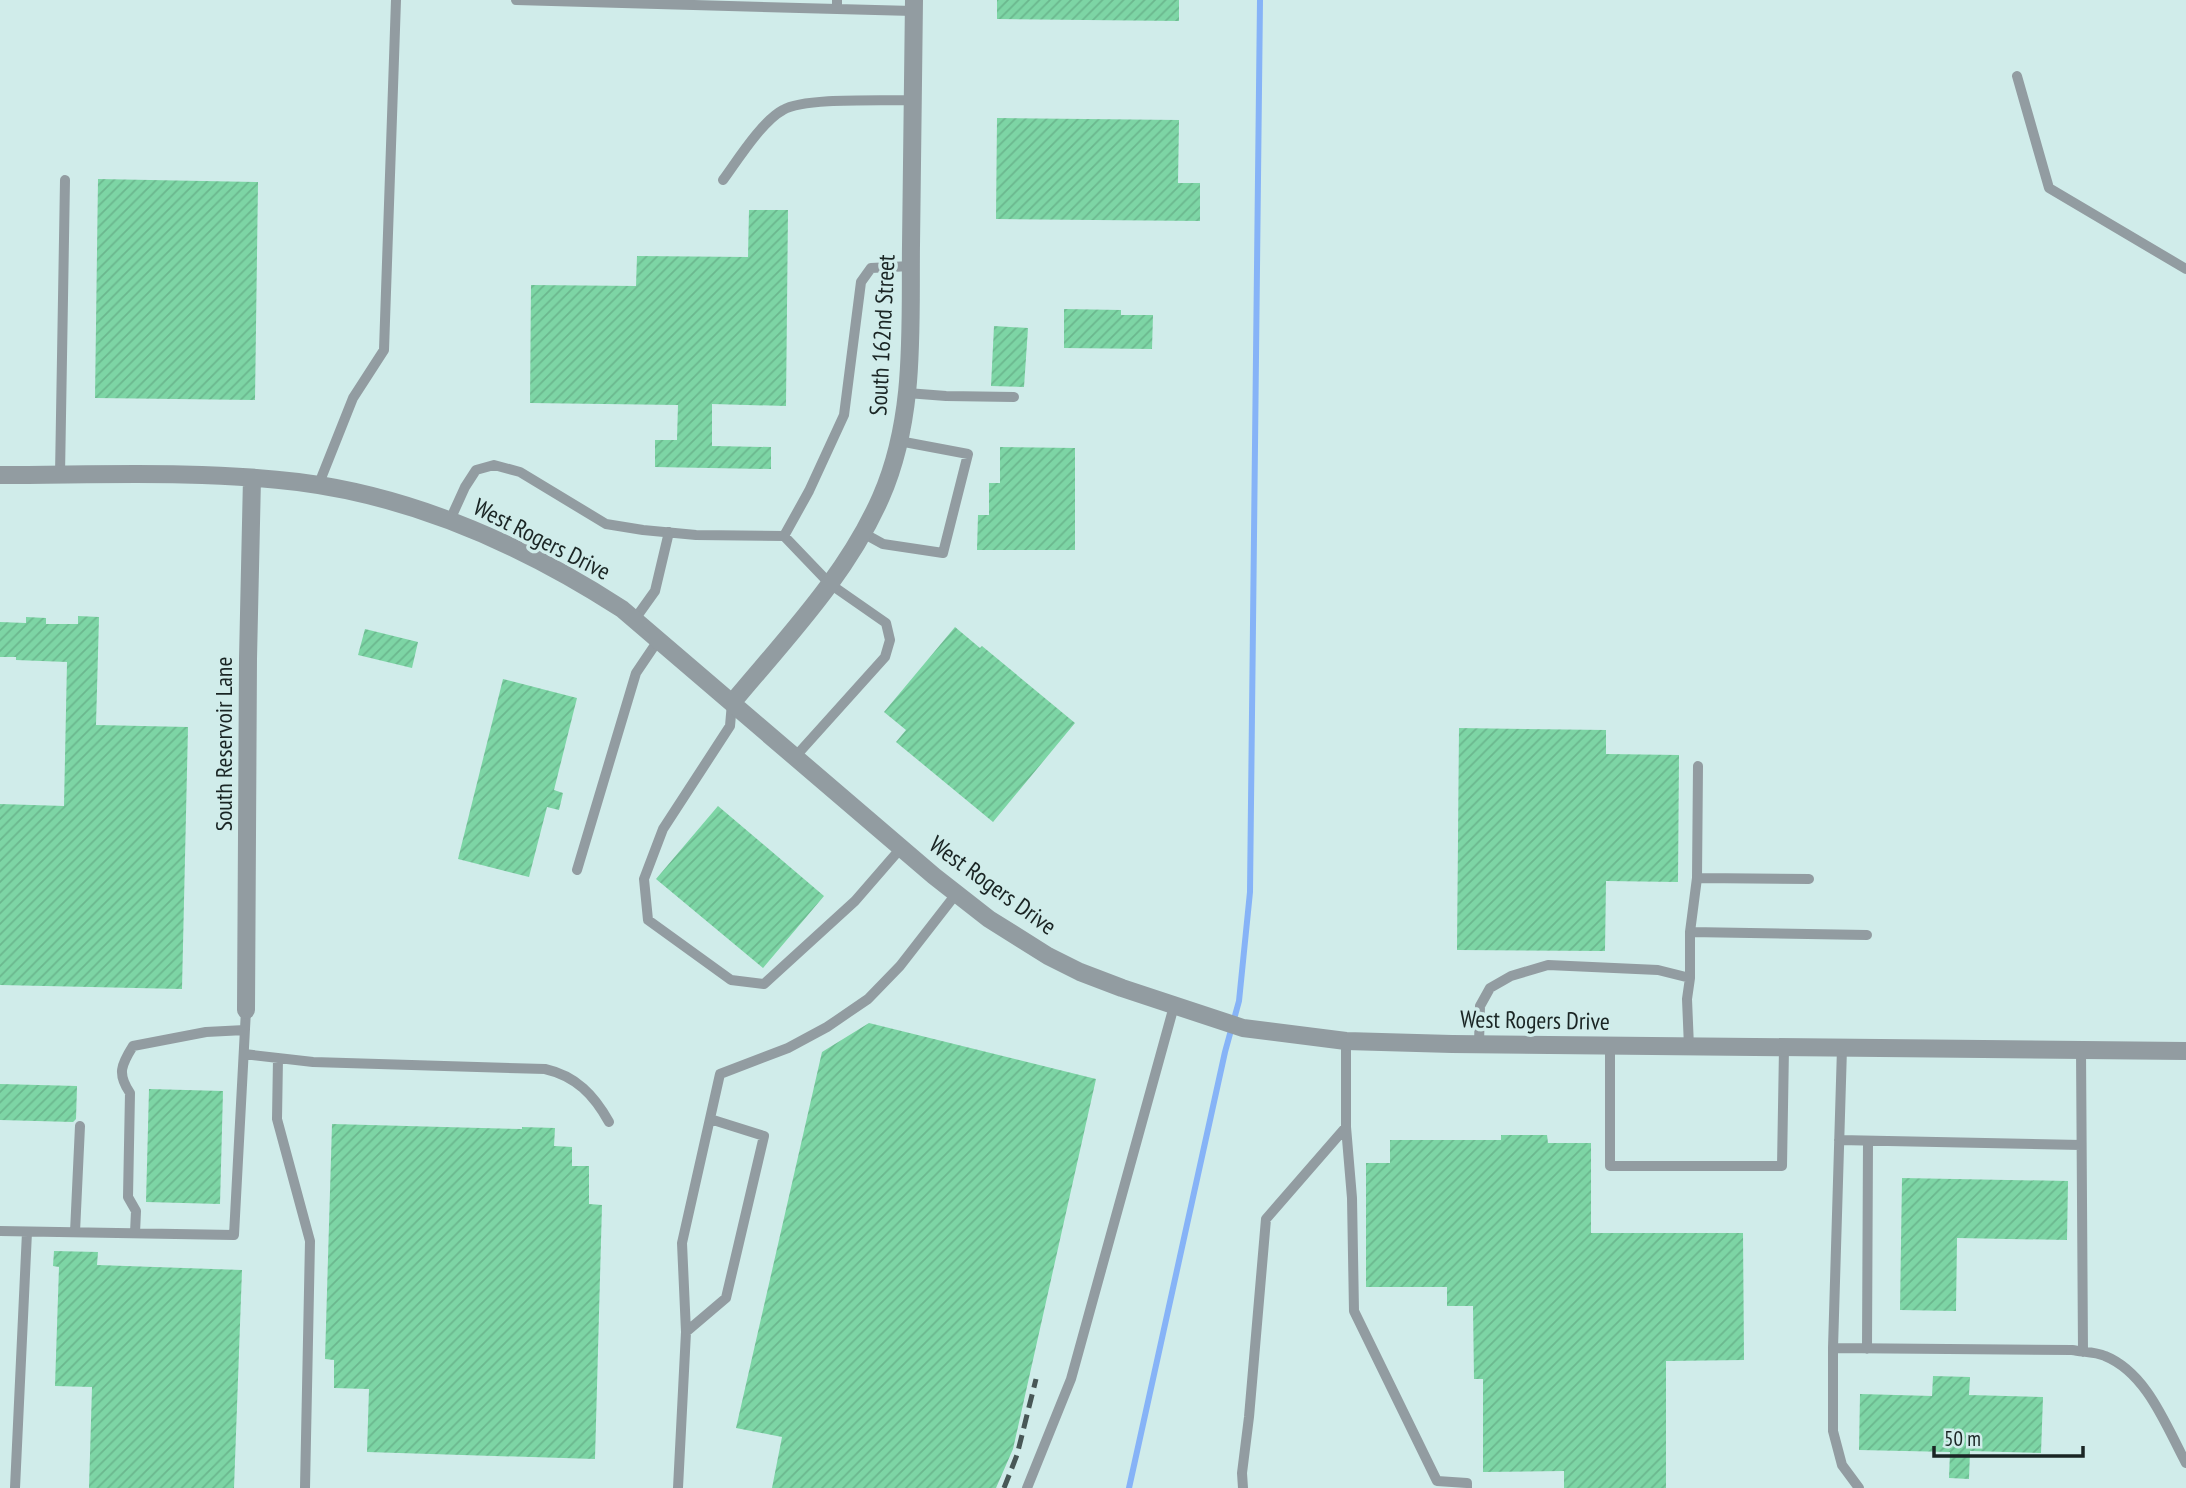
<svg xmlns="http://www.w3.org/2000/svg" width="2186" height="1488" font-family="'PT Sans Narrow',sans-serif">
  <defs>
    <pattern id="building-hatch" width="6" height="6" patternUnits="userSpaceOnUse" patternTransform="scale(1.75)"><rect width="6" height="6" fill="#7dd5a5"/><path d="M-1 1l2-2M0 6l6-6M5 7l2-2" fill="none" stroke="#6bb78e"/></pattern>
  </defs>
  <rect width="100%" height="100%" fill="#d0ecea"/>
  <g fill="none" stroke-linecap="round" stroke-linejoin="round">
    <path stroke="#86b3f7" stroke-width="6" d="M1129,1488L1225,1052L1239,1001L1250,892L1260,0"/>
  </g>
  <path fill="url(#building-hatch)" d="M997,0H1179V21L997,19Z
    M997,118L1179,120L1178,183H1200V221L996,219Z
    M98,179L258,182L255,400L95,398Z
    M749,210H788L786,406L712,404V446L771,447V469L655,467V440H677L678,405L530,403L531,285L636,286L637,256L748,257Z
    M1064,309L1121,310V315H1153L1152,349L1064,348Z
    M994,326L1028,328L1024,387L991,386Z
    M1000,447L1075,448V550H977L978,515H989V483H1000Z
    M78,616L99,617L96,725L188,727L182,989L0,985V804L64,806L67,662L16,660V657H0V622L26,623V617L46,618V624H78Z
    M955,627L980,648L982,646L1075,723L993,822L896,742L906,730L884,712Z
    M365,629L418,642L412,668L358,655Z
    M503,679L577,698L554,790L563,793L559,810L547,807L529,877L458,859Z
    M1459,728L1606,730V754L1679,755L1678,882L1606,881L1605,951L1457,950Z
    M718,806L824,896L763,968L656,879Z
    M869,1023L1096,1079L1013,1449L996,1488H772L782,1437L736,1428L822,1052Z
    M0,1084L77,1086L76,1119L73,1122L0,1120Z
    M149,1089L223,1091L220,1204L146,1202Z
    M332,1124L522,1129V1127L555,1128L554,1146L572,1147V1166H589V1204L602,1205L595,1459L367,1452L369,1389L334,1388V1360L325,1359Z
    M1501,1135H1547L1548,1143H1591V1233H1743L1744,1360L1666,1361V1488H1564V1471L1483,1472V1379H1474L1473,1306H1447V1287H1366V1163H1390V1140H1501Z
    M1902,1178L2068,1181L2067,1240L1957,1238L1956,1311L1900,1310Z
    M54,1251L98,1252L97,1265L242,1270L234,1488H89L92,1387L55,1386L59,1267L53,1266Z
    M1933,1376L1970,1377L1969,1395L2043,1397L2041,1453L1970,1451L1969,1479L1949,1478L1950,1452L1859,1450L1860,1394L1932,1396Z"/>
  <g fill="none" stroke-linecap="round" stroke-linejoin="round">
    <path stroke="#929ca1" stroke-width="10" d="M516,0L837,9
      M837,0V9L913,11
      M2017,76L2049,188L2186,269
      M723,180C737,161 762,121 783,110C805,97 884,101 913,100
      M907,393L946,396L1014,397
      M60,475L65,180
      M318,486L353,398L384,350L396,0
      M450,520L465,487L476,470L494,465L520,472L606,524L643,530L696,535L784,536L809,491L844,415L861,282L871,268L911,266
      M863,533L883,544L943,553L968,454L899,441
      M784,536L830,584L886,623L890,640L885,657L795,757
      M635,619L655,591L669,532
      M732,703L730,726L663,829L644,879L648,920L731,980L764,984L855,901L901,848
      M577,870L636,673L659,639
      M1697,878L1809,879
      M1690,932L1867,935
      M1346,1041V1127L1352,1198L1354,1311L1437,1481L1467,1483V1488
      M1479,1044L1480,1006L1490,988L1511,976L1548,965L1658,970L1690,978
      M1610,1046V1166H1782L1784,1048
      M1689,1047L1687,999L1690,978V932L1697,878L1698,766
      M1842,1048L1833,1348V1431L1842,1465L1859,1488
      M2081,1050L2083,1352
      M244,1054L313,1062L545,1069C576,1076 594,1095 609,1122
      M278,1058L277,1119L310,1241L305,1488
      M1839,1140L2081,1145
      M0,1231L234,1235L246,1010
      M75,1232L80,1126
      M135,1233L136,1211L128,1197L130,1093C117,1074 121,1065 133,1046L206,1032L245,1030
      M686,1332L726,1298L764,1136L710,1119
      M1833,1348L2072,1350C2083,1352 2096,1352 2105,1356C2147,1373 2166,1426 2186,1463
      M1867,1349L1868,1141
      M15,1488L27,1232
      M678,1488L686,1332L682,1243L720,1074L788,1048L827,1027L868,999L900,966L956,894
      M1027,1488L1071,1379L1174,1006
      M1243,1488L1242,1473L1249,1417L1266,1219L1346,1127"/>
    <path stroke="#929ca1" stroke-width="18" d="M0,475C99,475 199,470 298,482C416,497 523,545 622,609L934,876L989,919L1048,956L1080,972L1122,988L1243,1028L1346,1041L1452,1044L2186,1051
      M732,703C786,638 847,575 881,497C916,417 910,329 911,245C912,163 913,82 914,0
      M246,1010L248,659L252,478"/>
    <path stroke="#485756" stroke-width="5" stroke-dasharray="14 7" stroke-linecap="butt" d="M1004,1488L1017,1455L1036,1379"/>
  </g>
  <g text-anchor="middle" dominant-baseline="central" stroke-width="7" stroke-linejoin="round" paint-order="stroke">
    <g font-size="24" fill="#1a2524" stroke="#d0ecea">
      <text transform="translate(882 335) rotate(-87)">South 162nd Street</text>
      <text transform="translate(542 539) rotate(27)">West Rogers Drive</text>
      <text transform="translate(223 744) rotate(-90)">South Reservoir Lane</text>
      <text transform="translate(993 885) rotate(36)">West Rogers Drive</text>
      <text transform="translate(1535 1020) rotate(1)">West Rogers Drive</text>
    </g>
  </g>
  <path d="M1934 1446v10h149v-10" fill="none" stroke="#1a2524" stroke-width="3.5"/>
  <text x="1944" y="1446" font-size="21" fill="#1a2524" stroke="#d0ecea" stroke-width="5" paint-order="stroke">50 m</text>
</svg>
